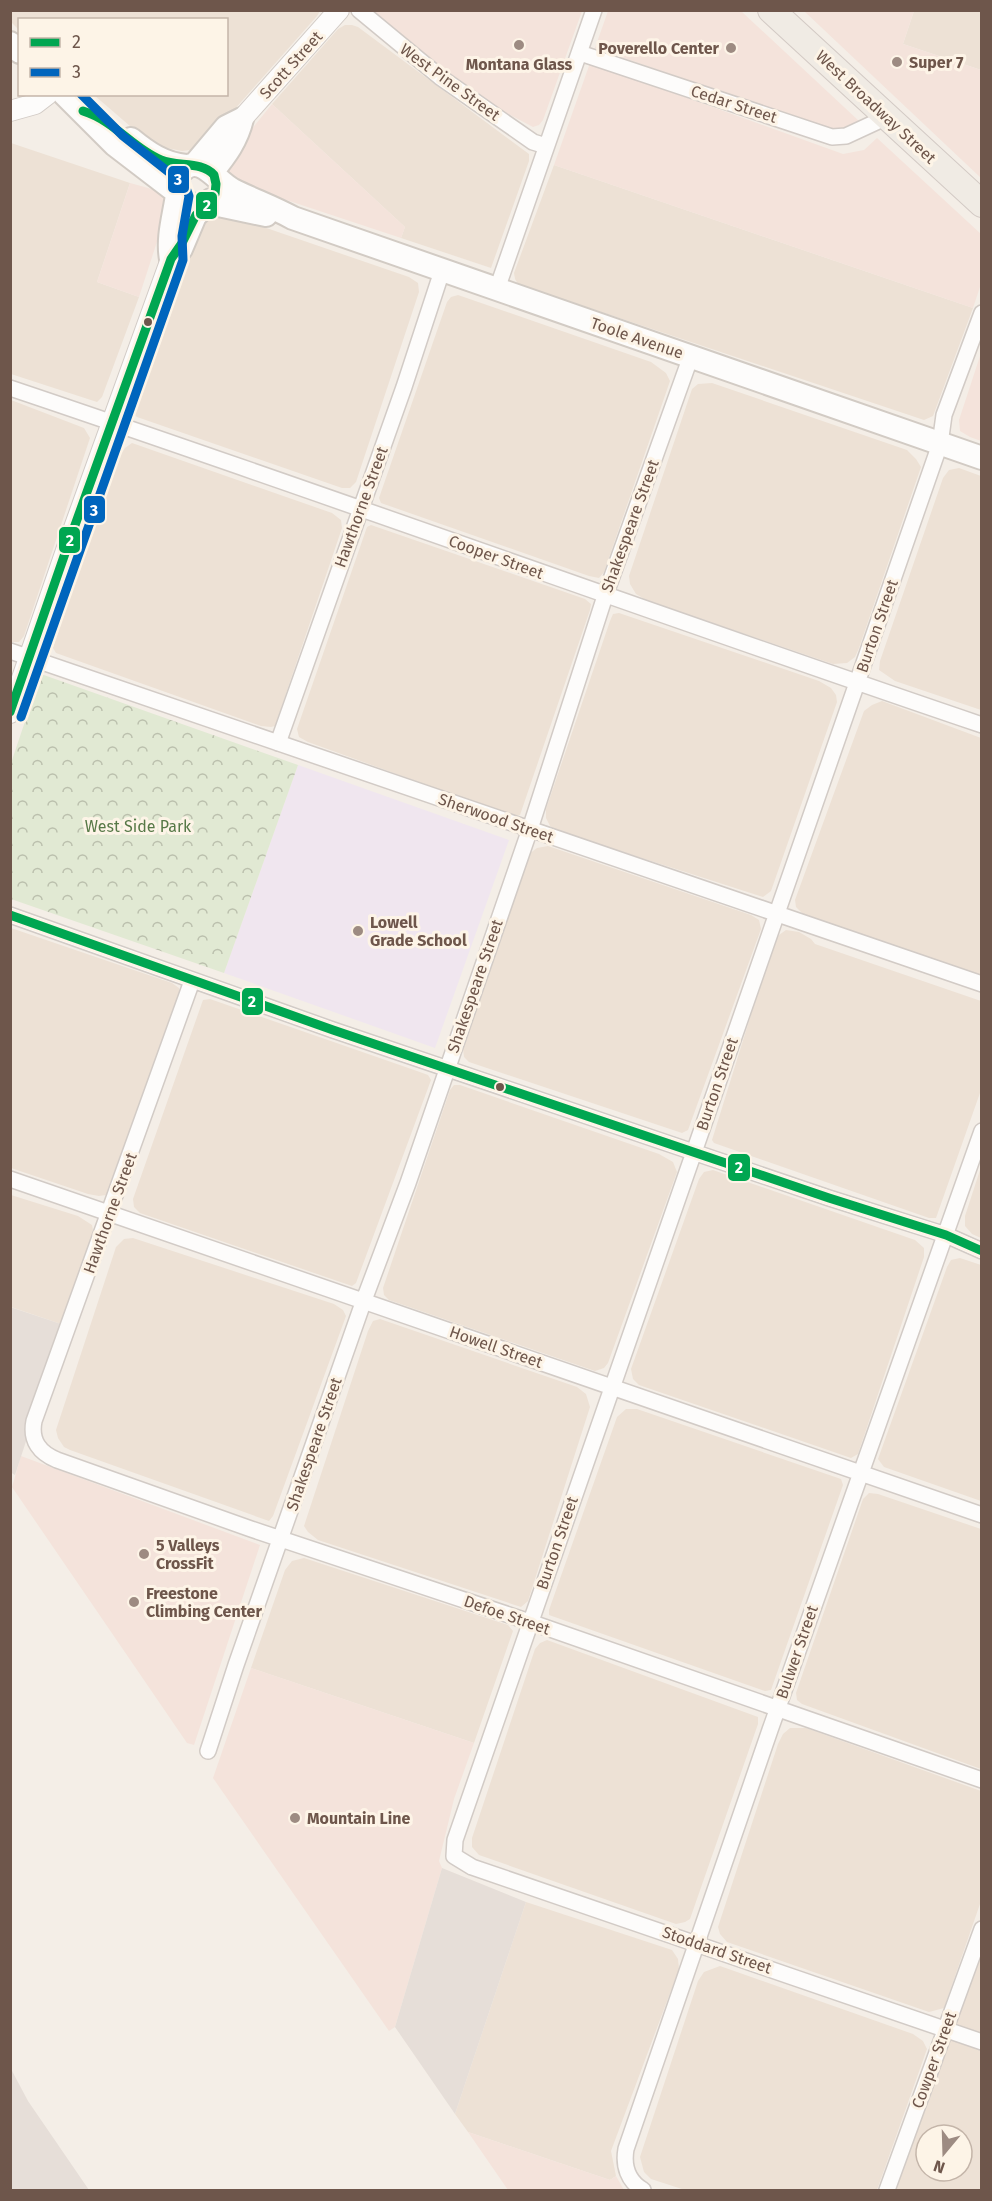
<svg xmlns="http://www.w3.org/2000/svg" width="992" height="2201" font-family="'Fira Sans',sans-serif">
  <defs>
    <pattern id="forest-crowns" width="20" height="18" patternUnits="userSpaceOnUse" patternTransform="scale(1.5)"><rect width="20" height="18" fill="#e1e9d3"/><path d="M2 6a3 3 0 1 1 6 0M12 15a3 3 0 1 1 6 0" fill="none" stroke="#bbc0ad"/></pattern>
  </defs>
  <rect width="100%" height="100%" fill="#f4eee7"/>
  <path fill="#ede1d5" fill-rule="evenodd" d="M11,10L320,11L317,16L211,136L198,149L182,151L152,145L94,95L226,94V20H20L19,30L11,22Z
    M914,11H981V70L903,44Z
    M345,25H352L358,27L529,154V161L491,268L401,238L405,227L272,104L338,29Z
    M11,143L130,183L97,282L139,297L102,397L97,402L11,374Z
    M554,165L973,308L933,416L924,420L518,284L515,279L514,273Z
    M214,210L409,277L418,283L419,292L356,482L350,488H342L137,417L134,414V410L199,220Z
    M458,295L651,362L666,373L670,381L604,572L599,578L589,576L381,503L379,498L447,302L451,297Z
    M712,383L907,450L916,459L921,467L859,648L855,657L847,663L833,664L648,601L636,594L630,584L629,576L692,389L698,384Z
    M11,400L84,428L90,438L24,636L19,642H11Z
    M132,443L332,513L341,520L342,528L275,726L271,727L261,726L56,653L53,648L112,468L125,448Z
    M959,468L981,476V710L895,681L879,670L880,661L943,478L949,470Z
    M371,525L585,599L591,604L590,610L520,815L513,816L308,742L299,737L297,729L367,527Z
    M619,613L819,681L831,688L836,695L837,702L771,891L763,897L558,831L550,826L546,818V809L610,621L613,614Z
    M882,701L981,738V978L805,916L796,907L795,900L864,711L872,705Z
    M548,846L751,915L759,920L761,929L688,1130L682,1133L469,1062L464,1057L463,1049L523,866L529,854L537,848Z
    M11,928L172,983L179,988L180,994L106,1195L99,1196L88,1194L11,1168Z
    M786,930L799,932L811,939L815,944L981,1001V1090L936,1218H929L714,1143L712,1140L773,944L779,935Z
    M210,999L417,1071L428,1075L431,1080L356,1283L352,1286L140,1213L134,1207L133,1199L203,1000Z
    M454,1085H460L659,1154L673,1162L677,1172L608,1363L604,1368L595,1371L389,1300L384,1295L383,1288L450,1090Z
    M981,1167V1238L972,1234L965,1226V1216Z
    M713,1170L915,1240L924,1248V1257L858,1454L851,1458L639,1385L633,1379L631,1369L699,1179L704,1172Z
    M11,1195L78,1216L92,1225L94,1235L64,1325L11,1307Z
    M133,1238L334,1304L343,1310L346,1316L273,1516L269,1521L70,1450L64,1447L58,1438L56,1430L116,1247L124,1239Z
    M960,1258L981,1265V1501L884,1467L878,1459L947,1267L951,1260Z
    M380,1319L577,1387L586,1394L590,1407L528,1601L521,1607L318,1540L308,1532L304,1526L368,1331L373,1321Z
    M626,1409H637L841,1479L843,1485L771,1690L765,1691L549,1615V1610L617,1417Z
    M869,1493L878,1494L981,1529V1769L802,1704L797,1700L796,1693L863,1499Z
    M304,1558L508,1625L513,1631L474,1743L251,1668L285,1570L292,1561Z
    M547,1640L758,1717V1724L690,1919L685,1922L676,1924L479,1855L472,1847V1838L535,1649L540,1643Z
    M790,1728H806L981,1791V1901L944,2008L929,2012L727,1942L720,1934L718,1927L778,1744L783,1734Z
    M526,1902L672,1950L678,1959L679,1969L611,2151L616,2176L610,2180L468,2132L455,2114Z
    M981,1945V2190H895ZM926,2135H962V2171H926Z
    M720,1966L913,2034L923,2041L927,2049L877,2190H685L651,2179L644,2172L640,2157L698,1981L704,1972Z"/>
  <path fill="#f4e3db" d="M374,11H582L543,120L539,125L533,127L484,101L442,71Z
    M608,11H741L859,121L855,126L838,132L595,48Z
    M804,11H914L903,44L981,70V178Z
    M590,63L843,154L864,150L877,138L981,234V284L973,308L554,165Z
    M272,104L405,227L401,238L244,186L229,175L230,156Z
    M130,183L159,191L167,196L169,205L139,297L97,282Z
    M981,353V441L970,437L960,431L959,420Z
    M21,1456L260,1545L194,1745L187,1743L12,1487Z
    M251,1668L474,1743L454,1799L439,1861L442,1868L395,2027L389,2031L213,1778Z
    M468,2132L610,2180L616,2176L624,2190H508Z"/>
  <path fill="#e6ded8" d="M10,1307L64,1325L15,1475L10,1472Z
    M442,1868L526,1902L455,2114L395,2027Z
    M11,2069L28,2101L89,2190H11Z"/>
  <path fill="#f0e6ef" d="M298,765L509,840L435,1048L224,973Z"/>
  <path fill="url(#forest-crowns)" d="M41,674L298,765L224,973L11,899V763Z"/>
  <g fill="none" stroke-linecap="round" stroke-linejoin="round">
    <g stroke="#d2cbc6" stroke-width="18">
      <path id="minor" d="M359,10L440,77L533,142L546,146
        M580,53L832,137L846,136L887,117
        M497,289L594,10
        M982,313L944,415L940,444C779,909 613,1373 455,1840L454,1856L472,1867L982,2042
        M10,388C335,497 657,615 982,725
        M10,651L982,984
        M278,743L404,387L442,271
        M10,915L333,1030L829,1198L946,1235L982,1251
        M192,981L34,1421C30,1441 40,1453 57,1460L251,1529L530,1622L982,1780
        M10,1179L982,1515
        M208,1751L236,1665L364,1300L408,1183L530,829L605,596L691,356
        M643,2190C628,2181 623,2166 626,2149L770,1730L982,1131
        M887,2190L982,1929"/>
    </g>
    <g stroke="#d2cbc6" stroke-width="22">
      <path id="tertiary" d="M10,111L35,104L48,94
        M242,119L339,10
        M10,713L70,539L171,259"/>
    </g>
    <g stroke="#d2cbc4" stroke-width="26">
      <path id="secondary" d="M10,43L20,52
        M64,94L115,145L175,191
        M131,139C148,153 164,164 186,166
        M194,165L226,127L242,119
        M212,172C226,155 237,140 242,119
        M209,203L266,215
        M202,206C190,205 180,202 175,191C175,181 176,176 183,170C200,153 218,183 233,190C253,200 273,207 293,218L982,458
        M171,259L181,249L195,216L211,200
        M171,259C167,238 174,216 177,195"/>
    </g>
    <g stroke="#d3cac5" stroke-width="28">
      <path id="primary" d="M771,10L982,204"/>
    </g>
    <use href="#minor" stroke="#fdfcfb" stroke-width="15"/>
    <use href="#tertiary" stroke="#fdfcfb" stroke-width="20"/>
    <use href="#secondary" stroke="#fdfcfb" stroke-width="22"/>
    <use href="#primary" stroke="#f0ebe4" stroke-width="26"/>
    <g stroke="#fdf4e7" stroke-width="14">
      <path id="bus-1" d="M10,712L70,539L171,259L182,243L196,215L209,203L215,194L216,184L214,175C202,161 178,167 161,160C132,148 115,121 83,111
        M10,915L333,1030L829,1198L946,1235L982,1251"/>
    </g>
    <g stroke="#fdf4e7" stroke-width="14">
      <path id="bus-2" d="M21,717L183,260L182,236L189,196L185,185L123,136L81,94"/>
    </g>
    <use href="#bus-1" stroke="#00a651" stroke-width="9"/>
    <use href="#bus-2" stroke="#0065bd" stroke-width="9"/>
  </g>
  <g fill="#9d8b82" stroke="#fdf4e7" stroke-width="2">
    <circle cx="519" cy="45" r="6"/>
    <circle cx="731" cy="48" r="6"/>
    <circle cx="897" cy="62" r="6"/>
    <circle cx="358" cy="931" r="6"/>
    <circle cx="144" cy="1554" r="6"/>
    <circle cx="134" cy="1602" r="6"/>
    <circle cx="295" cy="1818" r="6"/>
  </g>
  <g fill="#6e564b" stroke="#fdf4e7" stroke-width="2">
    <circle cx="148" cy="322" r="5"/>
    <circle cx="500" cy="1087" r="5"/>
  </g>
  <g text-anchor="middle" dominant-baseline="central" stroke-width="6" stroke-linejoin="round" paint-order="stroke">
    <g font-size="16" font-weight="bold" fill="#6e564b" stroke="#fdf4e7" text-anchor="start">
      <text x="719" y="48" text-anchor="end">Poverello Center</text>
      <text x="909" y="62">Super 7</text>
      <text x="519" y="64" text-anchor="middle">Montana Glass</text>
      <text x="370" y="922">Lowell<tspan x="370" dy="18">Grade School</tspan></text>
      <text x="156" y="1545">5 Valleys<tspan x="156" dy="18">CrossFit</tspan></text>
      <text x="146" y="1593">Freestone<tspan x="146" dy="18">Climbing Center</tspan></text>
      <text x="307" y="1818">Mountain Line</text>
    </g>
    <g font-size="16" fill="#6e564b" stroke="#fdf4e7">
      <text transform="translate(291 65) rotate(-48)">Scott Street</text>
      <text transform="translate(450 82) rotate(36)">West Pine Street</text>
      <text transform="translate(734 104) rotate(18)">Cedar Street</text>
      <text transform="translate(876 107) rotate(43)">West Broadway Street</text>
      <text transform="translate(637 338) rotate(19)">Toole Avenue</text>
      <text transform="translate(361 507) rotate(-70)">Hawthorne Street</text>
      <text transform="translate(630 526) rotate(-70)">Shakespeare Street</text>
      <text transform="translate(496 557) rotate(20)">Cooper Street</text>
      <text transform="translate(877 626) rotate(-71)">Burton Street</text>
      <text transform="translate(496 818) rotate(19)">Sherwood Street</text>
      <text transform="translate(475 986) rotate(-71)">Shakespeare Street</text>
      <text transform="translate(717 1084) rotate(-71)">Burton Street</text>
      <text transform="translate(110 1213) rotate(-70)">Hawthorne Street</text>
      <text transform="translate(496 1347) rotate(19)">Howell Street</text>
      <text transform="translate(314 1444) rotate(-71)">Shakespeare Street</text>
      <text transform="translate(557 1543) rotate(-71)">Burton Street</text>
      <text transform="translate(507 1615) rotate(19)">Defoe Street</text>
      <text transform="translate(797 1652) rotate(-71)">Bulwer Street</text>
      <text transform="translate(717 1950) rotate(19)">Stoddard Street</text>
      <text transform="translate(934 2060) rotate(-70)">Cowper Street</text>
    </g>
    <g font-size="16" fill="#577947" stroke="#fdf4e7">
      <text x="138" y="826">West Side Park</text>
    </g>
  </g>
  <g stroke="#fdf4e7" stroke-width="2">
    <rect x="167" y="165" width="23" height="29" rx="6" fill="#0065bd"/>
    <rect x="195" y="191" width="23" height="29" rx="6" fill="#00a651"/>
    <rect x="83" y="495" width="23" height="29" rx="6" fill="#0065bd"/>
    <rect x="58" y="526" width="23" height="28" rx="6" fill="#00a651"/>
    <rect x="241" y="987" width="23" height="29" rx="6" fill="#00a651"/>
    <rect x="727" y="1153" width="24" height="29" rx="6" fill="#00a651"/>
  </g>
  <g font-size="16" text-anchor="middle" font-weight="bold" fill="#fff">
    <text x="178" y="185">3</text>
    <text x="207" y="211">2</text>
    <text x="94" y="516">3</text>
    <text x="70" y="546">2</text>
    <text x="252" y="1007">2</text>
    <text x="739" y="1173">2</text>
  </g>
  <rect width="992" height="2201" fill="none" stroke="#6e564b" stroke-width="24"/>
  <rect x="18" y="18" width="210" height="78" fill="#fdf4e7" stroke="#c4b5a9" stroke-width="1.5"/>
  <rect x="30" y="38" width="30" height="9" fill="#00a651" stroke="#c4b5a9" stroke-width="1.5"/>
  <text x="72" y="48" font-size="18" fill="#6e564b">2</text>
  <rect x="30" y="68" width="30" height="9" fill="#0065bd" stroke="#c4b5a9" stroke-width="1.5"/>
  <text x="72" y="78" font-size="18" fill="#6e564b">3</text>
  <g transform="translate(944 2153) rotate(199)"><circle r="28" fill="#fdf4e7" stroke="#c4b5a9" stroke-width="1.5"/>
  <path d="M0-4.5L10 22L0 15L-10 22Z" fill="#9d8b82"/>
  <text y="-9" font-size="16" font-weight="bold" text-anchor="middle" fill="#6e564b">N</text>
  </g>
</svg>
